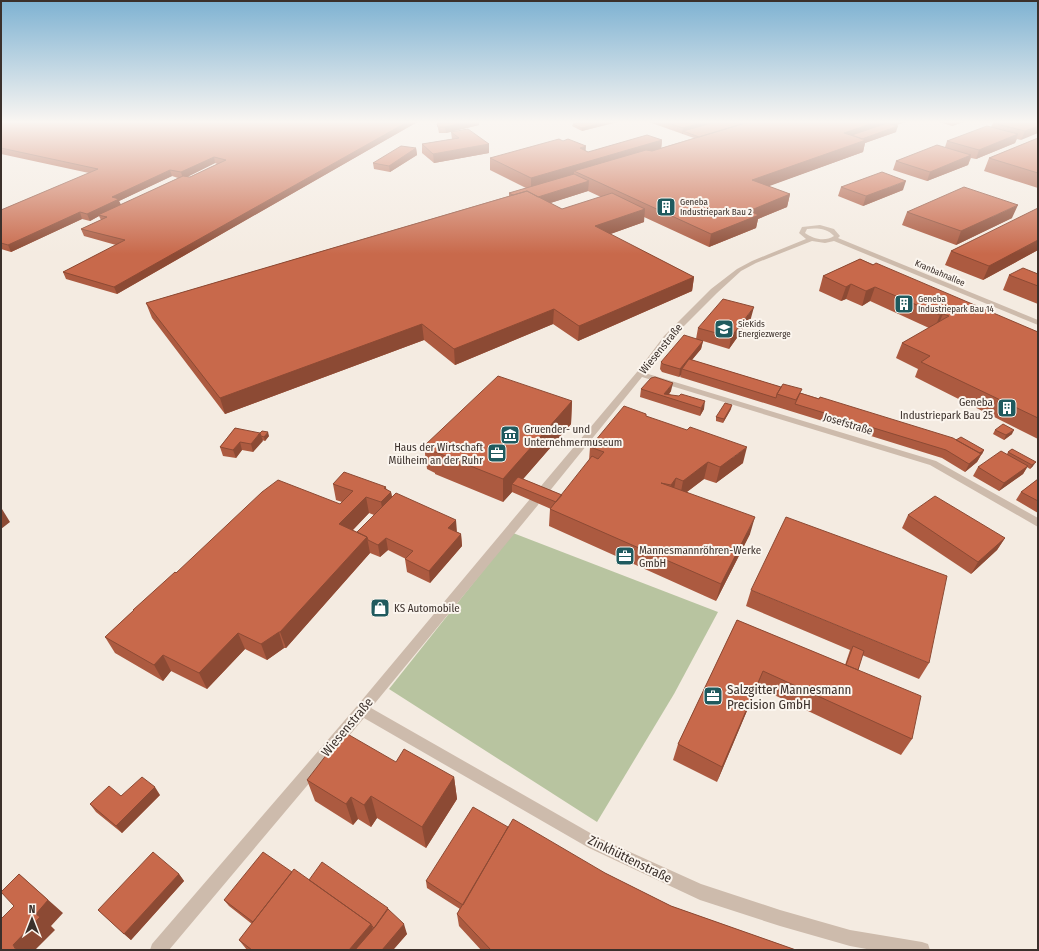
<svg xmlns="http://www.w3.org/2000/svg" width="1039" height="951" font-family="'Fira Sans Condensed',sans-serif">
  <rect width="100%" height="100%" fill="#f4ebe1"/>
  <path fill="#b8c4a0" d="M513,533L718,612L674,694L597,822L389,689Z"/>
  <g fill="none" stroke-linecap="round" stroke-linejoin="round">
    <path fill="#cdbbac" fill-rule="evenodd" d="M820,225L834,229L840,236L838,238L1038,320V325L834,241L825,243L812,241L756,263L741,271L717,293L670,340L645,373L936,461L1038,518V527L930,465L642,377L544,498H536L535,495L536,492L637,372L664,336L711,289L737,269L752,261L806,239L799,233L802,227ZM807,229C816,228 827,228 834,236C825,242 813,239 805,233Z
      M534,498L538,499L539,502L538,505L371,708L599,838L701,884L780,910L850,930L922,942L928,944L930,950H872L850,946L780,926L700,900L589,848L364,718L169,950H150L152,944L357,706L530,499Z"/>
  </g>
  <path fill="#ac5a40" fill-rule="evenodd" d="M1,121H419L117,294L66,279L63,272L116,245L84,236L81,229L101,220L99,216L90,221L82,219L11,252L1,249V210L89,173L1,154ZM215,163L217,164L190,177H187ZM172,176L178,178L121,205L119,201Z
    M444,121H478L479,125L446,133H439L437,124Z
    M584,121H622L582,131L572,126L573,124Z
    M646,121H906L905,122L896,125V132L865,143L863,152L768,186L790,194L787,207L758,219L756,228L709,247L644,217V222L610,234L694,277L692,291L578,341L553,324L455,365L424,340L225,414L152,318L146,303L509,196V193L526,188L490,170V158L586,151L588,152L662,140L661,148L694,138ZM588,191L601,197L562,209L550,203Z
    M936,121H966L952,126Z
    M1038,121L1021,140L1017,139L1015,143L976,159L971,158L968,165L927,181L893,170L896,161L945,147L947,141L991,127L993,123Z
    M451,132L489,144V153L434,163L422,153V144L452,139Z
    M1038,138V188L984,171L989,158Z
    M416,148L417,155L390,172L374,169L373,163Z
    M841,187L903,190L863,206L838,196Z
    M1038,208V250L983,280L945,265L951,251Z
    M907,212L1012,218L956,245L902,225Z
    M860,259L1038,332V439L915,377L918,369L896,358L902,343L929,328L870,301L862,306L846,299L841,301L819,291L823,276Z
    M1038,274V304L1003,290L1009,275Z
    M751,318L729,349L703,341L701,349L692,360L956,440L984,450L982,454L981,455L977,462L965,472L942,458L680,377L681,375L679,377L662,372L660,369L661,362L696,339L698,328Z
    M641,389L671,391L669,394L704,409L700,416L640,397Z
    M572,401L571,424L523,479L562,495L589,461L590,447L646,416L743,463L716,483L704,479L687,492L750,534L716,601L549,526L550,509H551L512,492L503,502L435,474V473L427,469L424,446Z
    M731,409L723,423L716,421V417Z
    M235,428L269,436L265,441L262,440L253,452L242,450L236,458L223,456L220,447Z
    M995,430L1012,434L1004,440L993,434Z
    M1012,449L1033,466L1030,469L1027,467L1023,474L999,491L973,476L978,467L1007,454L1008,452Z
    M1038,479V513L1016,500L1021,492Z
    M333,484L386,490L391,492L392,497L461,534L462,546L430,583L407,572L405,559H406L388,550L380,557L370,553L286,648H284L267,660L245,649L207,689L171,671L163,681L115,653L105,637L133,611V610L176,573L340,504L342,502L336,500ZM369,513L374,515L357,532L353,530Z
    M908,515L1005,538L997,550L971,574L902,528Z
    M751,590L929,663L919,679L862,655L858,670L912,739L901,755L757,687L717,782L673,760L678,744L737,620L845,665L850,650L746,606Z
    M396,762L454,777L457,799L426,848L377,818L371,827L358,819L353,825L315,801L307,780Z
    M160,795L122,833L96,812L90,804L121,796Z
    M508,827L605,873L671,906L796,950H481L459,926L457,914L460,909L427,888L426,881Z
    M292,872L309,880L388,908V909L407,934L393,950H247L239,940L252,924L229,906L224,900Z
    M179,874L184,881L131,940L98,910Z"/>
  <path fill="#8c4a34" d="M409,121H419L117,294L114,287Z
    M472,121H478L479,125L446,133L445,127Z
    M610,121H619L582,131V128Z
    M709,121H728L683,131V134H682L683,128Z
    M879,121H906L905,122L851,141L844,133Z
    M954,121H966L952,126Z
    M898,126L896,132L865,143L863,152L750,193L752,180L853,142Z
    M1038,126V133L1021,140L1025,131Z
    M1018,134L1015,143L976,159L979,150Z
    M662,140L661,152L574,171V178L531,191V178Z
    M489,144V153L434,163L433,154Z
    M586,146L585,158L580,148Z
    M416,148L417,155L390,172L389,166Z
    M971,155L968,165L927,181L930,172Z
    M214,157L215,163L183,179L181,172Z
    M170,170L172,176L119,201L121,205L98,215L99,216L90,221L87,214L112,197Z
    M589,181L588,191L535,208V198Z
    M906,181L903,190L863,206L866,196Z
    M790,194L787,207L758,219L756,228L709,247L711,234L749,211Z
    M1018,205L1012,218L956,245L961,231Z
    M645,209L644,222L594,240L595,226Z
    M80,212L82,219L11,252L8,245Z
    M1038,240V250L983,280L989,266Z
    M694,277L692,291L578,341L579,326Z
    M851,284L846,299L841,301L846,287Z
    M875,287L870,301L862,306L866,291Z
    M754,307L751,318L729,349L731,337Z
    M554,309L553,324L455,365L454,349Z
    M943,314L937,328L934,330L940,315Z
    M422,324L424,340L225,414L220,398Z
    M703,341L701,349L690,362L682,369L681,375L679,377L680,369Z
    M673,383L671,391L667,397L664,394Z
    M572,401L571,424L517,486L512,484V492L503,502V479Z
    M705,401L704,409L700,416L701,408Z
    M732,405L731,409L723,423L724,419Z
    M1014,430L1012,434L1004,440L1006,435Z
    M268,432L269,436L265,441L264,437Z
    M260,433L263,441L253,452L251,444Z
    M240,442L242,450L236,458L233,450Z
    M747,447L743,463L716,483L720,467Z
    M984,450L982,454L981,455L977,462L965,472L969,464L975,456Z
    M708,462L704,479L680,497L683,481Z
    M1036,462L1033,466L1030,469L1032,465Z
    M1028,466L1023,474L999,491L1004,483Z
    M676,478L673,495L668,502L671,485Z
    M386,487L387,496L391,492L394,509L384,519L381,502L384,488Z
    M366,497L369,513L343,540L339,524Z
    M2,509L10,522L1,529V510Z
    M755,517L750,534L716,601L721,584Z
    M456,520L457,532L448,528Z
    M461,534L462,546L430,583L429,571Z
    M367,537L370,553L286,648L280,632Z
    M386,538L388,550L380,557L378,545Z
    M1005,538L997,550L971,574L978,562Z
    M279,632L284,648L267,660L261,644Z
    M238,633L245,649L207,689L199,673Z
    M163,655L171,671L163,681L154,665Z
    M763,671L757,687L717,782L722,767Z
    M454,777L457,799L426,848L422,827Z
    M155,787L160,795L122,833L116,826Z
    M371,796L377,818L371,827L364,805Z
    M351,797L358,819L353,825L346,804Z
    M19,874L63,913L51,926L55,930L35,950H16L13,945L36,914Z
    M179,874L184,881L131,940L124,934Z
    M371,924L376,937L365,950H349Z
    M404,924L407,934L393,950H382Z"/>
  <path fill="#c8694b" stroke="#8c4a34" d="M1,121H409L114,287L63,272L125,240L81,229L107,217L98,215L183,176L190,177L226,160L214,157L181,172L170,170L112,197L119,199L87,214L80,212L8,245L1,243V210L98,169L1,148V123L4,122H1Z
    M444,121H472L445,127H438L437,124Z
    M584,121H610L582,128L573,124Z
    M662,121H709L683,128Z
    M719,121H752L699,137L683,131Z
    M752,121H879L844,133L866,140L752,180L790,194L749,211L759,215L711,234L574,171L646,150L652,151Z
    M998,121H1038V126L1025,131L993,123Z
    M887,123L898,126L862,139L852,135Z
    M987,126L1018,134L979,150L947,141Z
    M468,129L489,144L433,154L422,144L459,138L451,132Z
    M647,135L662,140L531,178L490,158L559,139L563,141L568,139L586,146L580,148L588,152Z
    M1038,138V173L989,158Z
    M937,145L971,155L930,172L896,161Z
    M401,146L416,148L389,166L373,163Z
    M882,172L906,181L866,196L841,187Z
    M574,174L589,181L538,197L527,191L513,195L509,193Z
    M964,187L1018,205L961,231L907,212Z
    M527,191L562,209L612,193L645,209L595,226L694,277L579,326L554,309L454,349L422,324L220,398L146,303Z
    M1038,208V240L989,266L951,251Z
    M860,259L873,265L876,263L1038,332V418L921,362L930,356L902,343L949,316L943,314L940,315L875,287L866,291L851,284L846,287L823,276Z
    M1023,268L1038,274V286L1009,275Z
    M723,299L754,307L731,337L698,328Z
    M684,335L703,341L680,369L663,364L661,362Z
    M689,359L781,387L777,394L776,398L682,369Z
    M498,376L572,401L503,479L433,451L434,450L424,446Z
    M655,377L673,383L664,394L679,396L681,394L705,401L701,408L641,389L651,378Z
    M783,384L802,389L796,400L777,394Z
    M800,393L819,399L820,397L953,438L981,454L969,464L946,450L795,404Z
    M725,403L732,405L724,419L716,417Z
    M624,406L646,414V416L687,430L690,427L747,447L720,467L708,462L683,481L676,478L671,485L661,483L755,517L721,584L550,509L592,456L598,459L604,452L590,447Z
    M1003,424L1014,430L1006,435L995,430Z
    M235,428L260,433L251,444L240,442L233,450L220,447Z
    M262,431L268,432L264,437L261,436L260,433L258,435Z
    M961,437L984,450L980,453L956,440Z
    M1012,449L1036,462L1032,465L1008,452Z
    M1001,451L1028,466L1004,483L978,467Z
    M344,472L386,487L384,488L391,492L381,502L366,497L339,524L367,537L280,632H279L261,644L238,633L199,673L163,655L154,665L105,637L134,610H133L175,572L176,573L262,492L278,480L340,504L353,491L333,484Z
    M518,477L562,495L556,502L512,484Z
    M1038,479V501L1021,492Z
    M396,493L456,520L448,528L461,534L429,571L405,559L413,551L386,538L378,545L368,540L367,537L357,532Z
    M935,496L1005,538L978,562L908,515Z
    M786,517L947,576L929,663L751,590Z
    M737,620L921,696L912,739L763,671L722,767L678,744Z
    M853,646L864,651L858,670L846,665Z
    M344,732L396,762L404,749L454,777L422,827L371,796L364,805L351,797L346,804L307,780Z
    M142,777L155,787L116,826L90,804L109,786L121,796Z
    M473,807L508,827L463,905L426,881Z
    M513,819L605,873L671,906L796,950H491L457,914Z
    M153,852L179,874L124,934L98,910Z
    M263,852L292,872L253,922L224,900Z
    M322,862L388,908L374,928L372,926L371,924L309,880Z
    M294,869L371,924L349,950H252L239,940Z
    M19,874L48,900L36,914L40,917L13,945L16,950H1V919L14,906L1,892Z
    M388,909L404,924L382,950H355L375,927Z"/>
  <linearGradient id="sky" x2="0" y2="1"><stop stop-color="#7eb2d2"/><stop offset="0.48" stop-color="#faf6f2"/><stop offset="1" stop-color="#faf6f2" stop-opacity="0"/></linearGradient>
  <rect width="1039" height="254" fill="url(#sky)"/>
  <defs>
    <g id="building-square" transform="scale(1)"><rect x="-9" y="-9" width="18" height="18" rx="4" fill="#1f5a5e" stroke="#fbf5ee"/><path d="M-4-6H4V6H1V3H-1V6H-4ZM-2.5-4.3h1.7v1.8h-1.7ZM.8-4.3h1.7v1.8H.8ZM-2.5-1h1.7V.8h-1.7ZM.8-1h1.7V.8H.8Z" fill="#fff"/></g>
    <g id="school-square" transform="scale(1)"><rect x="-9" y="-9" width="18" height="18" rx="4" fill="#1f5a5e" stroke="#fbf5ee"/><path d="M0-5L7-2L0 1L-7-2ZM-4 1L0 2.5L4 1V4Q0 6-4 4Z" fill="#fff"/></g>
    <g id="museum-square" transform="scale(1)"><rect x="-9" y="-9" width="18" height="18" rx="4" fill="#1f5a5e" stroke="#fbf5ee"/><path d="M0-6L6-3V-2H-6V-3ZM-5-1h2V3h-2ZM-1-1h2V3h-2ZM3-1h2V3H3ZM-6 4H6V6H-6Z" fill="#fff"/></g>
    <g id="office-square" transform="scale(1)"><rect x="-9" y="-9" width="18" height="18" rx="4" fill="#1f5a5e" stroke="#fbf5ee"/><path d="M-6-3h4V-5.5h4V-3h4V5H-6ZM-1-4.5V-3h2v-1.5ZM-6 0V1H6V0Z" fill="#fff"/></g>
    <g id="shop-square" transform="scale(1)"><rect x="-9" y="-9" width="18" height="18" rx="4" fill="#1f5a5e" stroke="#fbf5ee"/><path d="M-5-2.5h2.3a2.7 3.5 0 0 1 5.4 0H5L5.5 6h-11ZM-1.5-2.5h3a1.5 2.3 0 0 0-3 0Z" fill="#fff"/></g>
  </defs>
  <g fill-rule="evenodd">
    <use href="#building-square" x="666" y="207"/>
    <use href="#building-square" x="904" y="304"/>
    <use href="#school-square" x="724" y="329"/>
    <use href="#building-square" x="1007" y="408"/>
    <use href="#museum-square" x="510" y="435"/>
    <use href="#office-square" x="497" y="453"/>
    <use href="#office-square" x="625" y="556"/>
    <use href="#shop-square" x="380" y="608"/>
    <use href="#office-square" x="713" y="696"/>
  </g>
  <g text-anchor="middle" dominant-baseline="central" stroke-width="4" stroke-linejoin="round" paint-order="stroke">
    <g font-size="9" fill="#3b302b" stroke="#fbf5ee" text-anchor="start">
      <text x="680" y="202">Geneba<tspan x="680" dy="10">Industriepark Bau 2</tspan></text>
      <text x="918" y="299">Geneba<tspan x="918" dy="10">Industriepark Bau 14</tspan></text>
      <text x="738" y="324">SieKids<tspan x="738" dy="10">Energiezwerge</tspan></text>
    </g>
    <g font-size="9" fill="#3b302b" stroke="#fbf5ee">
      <text transform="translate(940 273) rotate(23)">Kranbahnallee</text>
    </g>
    <g font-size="11" fill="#3b302b" stroke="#fbf5ee">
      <text transform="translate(661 349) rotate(-51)">Wiesenstraße</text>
      <text transform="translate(848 424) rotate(17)">Josefstraße</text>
    </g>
    <g font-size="11" fill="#3b302b" stroke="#fbf5ee" text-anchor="start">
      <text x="993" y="402" text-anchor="end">Geneba<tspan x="993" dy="13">Industriepark Bau 25</tspan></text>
      <text x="524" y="429">Gruender- und<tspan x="524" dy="13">Unternehmermuseum</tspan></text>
      <text x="483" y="447" text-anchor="end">Haus der Wirtschaft<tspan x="483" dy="13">Mülheim an der Ruhr</tspan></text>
      <text x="639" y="550">Mannesmannröhren-Werke<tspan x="639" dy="13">GmbH</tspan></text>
      <text x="394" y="608">KS Automobile</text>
    </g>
    <g font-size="13" fill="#3b302b" stroke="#fbf5ee" text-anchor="start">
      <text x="727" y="689">Salzgitter Mannesmann<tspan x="727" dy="15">Precision GmbH</tspan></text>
    </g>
    <g font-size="13" fill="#3b302b" stroke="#fbf5ee">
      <text transform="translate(347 727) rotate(-50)">Wiesenstraße</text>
      <text transform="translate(630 859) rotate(26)">Zinkhüttenstraße</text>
    </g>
  </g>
  <rect width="1039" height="951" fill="none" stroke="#3b302b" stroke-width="4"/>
  <g transform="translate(32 919)" stroke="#fbf5ee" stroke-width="3" paint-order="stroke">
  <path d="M0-3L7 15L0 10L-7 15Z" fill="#3b302b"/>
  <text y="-6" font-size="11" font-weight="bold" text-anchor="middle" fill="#3b302b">N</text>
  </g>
</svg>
